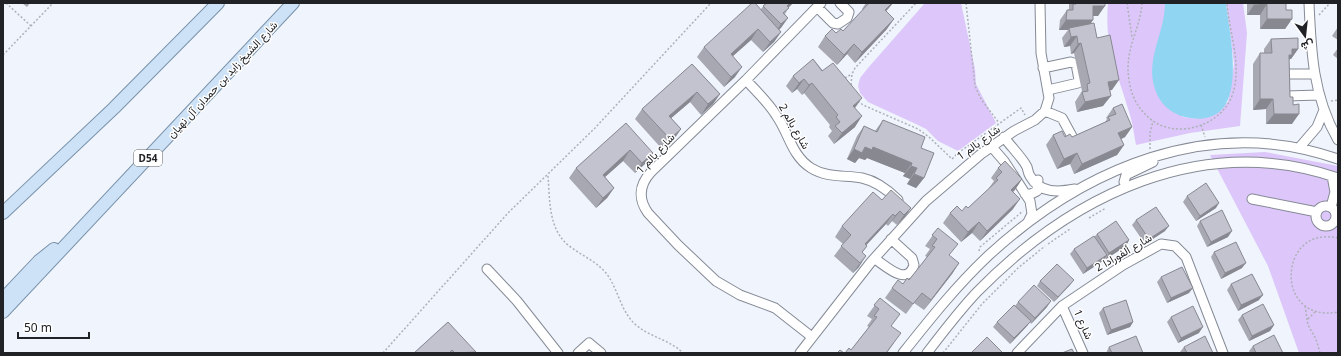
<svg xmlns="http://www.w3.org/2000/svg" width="1341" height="356" font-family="'Noto Sans',Vazirmatn,sans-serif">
  <rect width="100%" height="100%" fill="#eff4fd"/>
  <path fill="#ddc6f9" d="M925,3H961L975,69L976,84L996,123L958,151L938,141L926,129L916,124L868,102L860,93L858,86L860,78L868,68Z
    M1108,3H1165L1183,117C1205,121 1210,116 1228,102L1234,64L1226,3H1243L1247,33L1240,126L1190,133L1136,145C1134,135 1133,125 1130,115C1118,73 1104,48 1108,3Z
    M1265,152L1338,166V353H1299L1268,266L1210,155Z"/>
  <path fill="#90d6f3" d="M1165,3H1226C1230,40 1253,132 1185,117C1171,114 1159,103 1155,89C1145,59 1165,33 1165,3Z"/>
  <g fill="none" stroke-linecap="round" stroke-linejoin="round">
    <g stroke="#858a95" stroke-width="11">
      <path id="minor" d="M1309,3C1311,51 1313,97 1338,140
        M817,7L833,23L838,24L847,18L849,12L840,3
        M1043,68L1071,62L1076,64L1079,80L1078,83L1048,90
        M1314,74H1285L1283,93L1286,96L1319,95
        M746,80C756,91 768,102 776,115C789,133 791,155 811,168C827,178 844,175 862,178C876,181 888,190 898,200
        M1045,111L1062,118L1074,140
        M1004,137C1011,147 1022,157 1027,167C1028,170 1028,173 1030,176C1040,194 1059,192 1075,189
        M991,146L1004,161L1030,201L1032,214L1028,222
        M1299,148L1317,127L1324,110
        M1127,186L1124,182L1126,175L1153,162
        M1025,194H1031L1037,191L1038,180
        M1252,199L1317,212
        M1316 216a10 10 0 1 1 20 0a10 10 0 1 1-20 0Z
        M1331,207L1335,192L1332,176
        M875,259C886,266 907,287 914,265L912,258L891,239
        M487,269L517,301L558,353
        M1062,306L1083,353
        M812,337L775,308L740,295L716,281L678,245L648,213C638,199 639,185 651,172L746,80L821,3
        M578,353L589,343L601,353
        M800,353L871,262L926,201L981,154L1014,131L1035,120L1045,111L1049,98L1041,53L1040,3
        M903,353C930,319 957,285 989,255C1084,168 1210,114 1338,159
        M927,353C943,332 959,311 977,292C1072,195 1202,131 1338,178
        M1017,353L1062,306L1123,265L1161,244L1175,246L1186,257L1223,353"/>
    </g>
    <g stroke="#7a92a9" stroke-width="14">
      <path id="major" d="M3,213L114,108L218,3
        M3,299L39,261L54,249
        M3,312L293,3"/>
    </g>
    <path stroke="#adb1b8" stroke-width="1.5" stroke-dasharray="2 2" stroke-linecap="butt" d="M6,3L31,26
      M966,3L975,86L981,99L999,123
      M1127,3L1132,37
      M1142,3C1140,31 1124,49 1129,80C1131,96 1139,111 1153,121C1179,139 1221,125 1232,96C1243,65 1229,34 1227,3
      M1319,15L1330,3
      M3,55L53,3
      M845,78L852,74
      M851,85L852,74L855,68L916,3
      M858,101L863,105L918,129L929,137L952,159L958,153L962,158
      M1331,101L1338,100
      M1201,125L1205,137
      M1150,149V133L1153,121
      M958,153L1021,108L1025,115
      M548,176C550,201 548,232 572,248C584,257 596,261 606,273C619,290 620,311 636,325C650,337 670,340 683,353
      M1089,218L1106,208
      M1338,238C1278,224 1273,324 1338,312
      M1048,244L1070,229
      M979,251L980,247L1023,211
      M1305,306L1308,325L1316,339L1320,353
      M1308,319L1316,311
      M383,353L508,213L595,128L711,3
      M943,353L982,304L1018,268L1045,246"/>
    <use href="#minor" stroke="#fff" stroke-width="9"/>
    <use href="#major" stroke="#cde2f6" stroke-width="12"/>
  </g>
  <path fill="#a8a8b2" d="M22,3H30L27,7Z
    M764,3H793L789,7L785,14L788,18L779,29L781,32L774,42L763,52L751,40L733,56L735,77L724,87L697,57L704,47L761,9L765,4Z
    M866,3H893L886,11L887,29L855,63L847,54L837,65L818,47L825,36L843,31L863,10L862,9Z
    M1069,3H1105L1098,16H1093L1091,24L1097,38L1112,90H1109L1103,106L1077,112L1075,102L1082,91L1074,53L1071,54L1070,46L1064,47L1062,38L1068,30H1059L1060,20L1067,10H1068L1069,9Z
    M1247,3H1286V10L1292,19L1285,29H1260V15H1247Z
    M1338,27V40L1332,36Z
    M1271,39L1298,49L1291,59H1289L1290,97L1292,124H1266V109L1253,110V64L1260,53H1264V49Z
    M1338,48V59L1333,55Z
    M813,59L855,108V127L834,144L828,136L832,131L829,127L830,125L804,93L802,95L797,89L792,93L786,86L793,76Z
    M692,64L720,94L713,104L701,115L690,102L671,118L681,129L674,139L662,149L635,119L642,109Z
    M1113,108L1132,127L1125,137L1121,139L1124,145L1117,155L1074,174L1070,164L1057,169L1046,145L1053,135L1065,137H1072L1105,122L1107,119L1106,118Z
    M883,120L921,148L924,178L916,188L907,184L910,179L903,176L905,173L867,158L865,160L859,158L855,163L847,159L857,136L864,126L875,131Z
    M626,123L646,163L635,173L623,161L605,177L614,188L607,198L596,208L569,178L576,168Z
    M998,168L1022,179L1013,192V209L980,241L972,233L961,242L943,223L950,213L962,211L968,208L990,188H989L994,181L991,178Z
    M1187,196L1216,208L1196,221L1183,202Z
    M882,200L911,208L904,218L897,225L892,221L888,226L886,224L866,245L867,246L862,253L859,267L853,273L834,256L843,244L835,237L842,226Z
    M1136,220L1165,231L1145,244L1132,225Z
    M1200,221L1228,237L1207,247L1197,226Z
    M938,228L949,256L959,263L952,274L924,310L914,303L906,314L885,298L892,288L903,284L909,280L927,257L925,256L930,249L925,246Z
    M1097,234L1129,240L1126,246L1106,259L1105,258L1103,261L1083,274L1070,254L1074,249L1094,237Z
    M1214,252L1242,268L1221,279L1211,257Z
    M1161,277L1189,293L1167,303L1157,282Z
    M1040,281L1070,285L1054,302L1037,286Z
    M1231,284L1259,300L1238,311L1227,290Z
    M880,298L891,326L894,343L887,353H845L851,350L869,327L867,326L872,319L867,316Z
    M1018,302L1047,307L1031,324L1030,322L1027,326L1010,344L993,327L997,322L1015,306Z
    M1103,308L1133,322L1130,327L1107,335L1099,313Z
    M1242,315L1274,325L1270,331L1249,341L1238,320Z
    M1171,317L1199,333L1178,343L1167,322Z
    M448,322L475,353H414Z
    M1253,346L1283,353H1250L1249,351Z
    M1109,347L1143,353H1106Z
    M1184,347L1213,353H1180V352Z"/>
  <path fill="#888891" d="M790,3H793L780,16L787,6Z
    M892,3H893L888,9L878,20L885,10Z
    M1267,4L1260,15H1247L1254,5Z
    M1093,6H1105L1098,16H1086Z
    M788,18L781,28L774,34L781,24Z
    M894,19L887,29L855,63L862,52Z
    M1267,19H1292L1285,29H1260Z
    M1066,20H1093L1086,30L1069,28L1068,30H1059Z
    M758,29L751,40L724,64L731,54Z
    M781,32L774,42L763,52L770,42Z
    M1077,36L1070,46L1064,47L1071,37Z
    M1081,43L1074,53L1071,54L1078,44Z
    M854,44L847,54L837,65L844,55Z
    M1292,49H1298L1291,59H1290L1285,65Z
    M742,67L735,77L724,87L731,77Z
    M804,79L797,89L792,93L799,83Z
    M1119,80L1112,90L1100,92L1108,82Z
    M812,83L804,93L802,95L809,85Z
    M697,92L690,102L662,126L669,116Z
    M720,94L713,104L701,115L708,104Z
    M1111,96L1103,106L1077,112L1085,102Z
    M862,98L855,108L853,106Z
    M1260,99H1273L1266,109L1253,110Z
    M1274,114H1299L1292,124H1266Z
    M862,116L855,127L834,144L842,133Z
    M1132,127L1125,137L1111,144L1118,133Z
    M681,129L674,139L662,149L670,139Z
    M1124,145L1117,155L1074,174L1082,164Z
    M865,147H873L912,163L905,173L867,158L865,160L859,158L855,163L847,159L854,149Z
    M630,150L623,161L596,185L603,175Z
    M653,153L646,163L635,173L642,163Z
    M1077,153L1070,164L1057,169L1064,159Z
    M911,166L917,168L910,179L903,176Z
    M914,174L924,178L916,188L907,184Z
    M1022,179L1015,190L1004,200L1011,190Z
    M614,188L607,198L596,208L603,198Z
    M1020,199L1013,209L980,241L987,231Z
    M1219,203L1216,208L1196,221L1200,216Z
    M911,208L904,218L897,225L904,215Z
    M900,211L888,226L895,216Z
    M893,214L886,224L858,254L865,244Z
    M979,222L972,233L961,242L968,232Z
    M1169,226L1165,231L1145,244L1149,239Z
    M1232,231L1228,237L1207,247L1211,242Z
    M1129,240L1126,246L1106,259L1109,253Z
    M1107,255L1103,261L1083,274L1087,268Z
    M866,256L859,267L853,273L860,263Z
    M959,263L952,274L924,310L931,300Z
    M1246,263L1242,268L1221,279L1225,273Z
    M1074,280L1070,285L1054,302L1058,297Z
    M1193,288L1189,293L1167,303L1171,298Z
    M1263,295L1259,300L1238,311L1241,305Z
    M1051,301L1047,307L1031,324L1035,318Z
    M1031,321L1027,326L1010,344L1014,338Z
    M1133,322L1130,327L1107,335L1111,330Z
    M1274,325L1270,331L1249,341L1252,336Z
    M1203,327L1199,333L1178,343L1181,338Z"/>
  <path fill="#c3c3cf" stroke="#888891" d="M752,3H755L781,32L770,42L758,29L731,54L742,67L731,77L704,47Z
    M767,3H790L787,6L789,8L783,13L788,18L781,24L763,6Z
    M869,3H892L885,10L894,19L862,52L854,44L844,55L825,36L832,29L836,33L841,29L843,31Z
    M1076,3H1105V6H1093V20H1066L1067,10H1073V4H1076Z
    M1254,3H1286V10H1292V19H1267V4L1254,5Z
    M1094,23L1097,38L1110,35L1119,80L1108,82L1111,96L1085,102L1082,92L1088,91L1087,84L1090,83L1081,43L1078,44L1077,36L1071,37L1069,28Z
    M1298,38V49H1292V55H1289L1290,97H1293V105L1299,104V114H1274L1273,99H1260V53H1272L1271,39Z
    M813,59L822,71L833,63L862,98L853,106L862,116L842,133L835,126L840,122L836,117L838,115L812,83L809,85L804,79L799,83L793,76Z
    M692,64L720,94L708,104L697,92L669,116L681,129L670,139L642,109Z
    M1122,104L1132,127L1118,133L1124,145L1082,164L1077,153L1064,159L1053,135L1062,131L1065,137L1070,134L1072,137L1110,120L1108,117L1116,114L1113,108Z
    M883,120L925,137L921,148L934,153L924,178L914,174L917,168L911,166L912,163L873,147L872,150L865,147L862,153L854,149L864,126L877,132Z
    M626,123L653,153L642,163L630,150L603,175L614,188L603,198L576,168Z
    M1005,161L1022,179L1011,190L1020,199L987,231L979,222L968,232L950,213L957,206L962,211L966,206L968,208L998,180L996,178L1002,172L998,168Z
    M1206,183L1219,203L1200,216L1187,196Z
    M891,190L911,208L904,215L900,211L895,216L893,214L865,244L867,246L862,252L866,256L860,263L841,246L851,235L842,226L873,192L882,200Z
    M1156,207L1169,226L1149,239L1136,220Z
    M1222,210L1232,231L1211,242L1200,221Z
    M1116,221L1129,240L1109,253L1097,234Z
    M938,228L958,244L949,255L959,263L931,300L922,293L913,304L892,288L898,280L903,284L907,278L909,280L935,247L932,246L937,239L932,235Z
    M1094,236L1107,255L1087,268L1074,249Z
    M1236,242L1246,263L1225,273L1214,252Z
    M1057,264L1074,280L1058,297L1040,281Z
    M1182,267L1193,288L1171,298L1161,277Z
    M1252,274L1263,295L1241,305L1231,284Z
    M1034,285L1051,301L1035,318L1018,302Z
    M880,298L900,314L891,326L901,333L886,353H845L849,348L851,350L877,317L874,316L879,309L874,305Z
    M1126,300L1133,322L1111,330L1103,308Z
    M1263,304L1274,325L1252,336L1242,315Z
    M1014,305L1031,321L1014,338L997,322Z
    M1193,306L1203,327L1181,338L1171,317Z
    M448,322L476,352L455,353L452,350L449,353H414Z
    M1274,335L1283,353H1256L1253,346Z
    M1136,336L1143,353H1112L1109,347Z
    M1205,336L1213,353H1187L1184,347Z
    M987,337L1003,353H971Z
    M1072,349L1074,353H1062Z
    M840,350L844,353H837Z"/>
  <g text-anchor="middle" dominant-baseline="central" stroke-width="3" stroke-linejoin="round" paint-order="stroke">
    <rect fill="#fff" stroke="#636467" stroke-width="1" x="134" y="150" width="28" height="16" rx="3"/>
    <g font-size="10" font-weight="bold" fill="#202226">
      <text x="148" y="158">D54</text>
    </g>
    <g font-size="11" fill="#202226" stroke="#fff">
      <text transform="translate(222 79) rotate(-47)">شارع الشيخ زايد بن حمدان آل نهيان</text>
      <text transform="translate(795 126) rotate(60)">شارع بالم 2</text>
      <text transform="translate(978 142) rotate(-36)">شارع بالم 1</text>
      <text transform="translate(655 153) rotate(-47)">شارع بالم 1</text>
      <text transform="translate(1123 252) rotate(-30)">شارع ألفورادا 2</text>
      <text transform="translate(1084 324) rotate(66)">شارع 1</text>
    </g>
  </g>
  <rect width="1341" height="356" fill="none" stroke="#202226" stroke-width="8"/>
  <g transform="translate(1305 36) rotate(165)" stroke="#ffffff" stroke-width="3" paint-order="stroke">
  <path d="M0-3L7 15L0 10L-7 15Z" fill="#202226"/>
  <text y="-6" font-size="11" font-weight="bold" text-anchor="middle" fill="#202226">ش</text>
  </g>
  <path d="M18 332v6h71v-6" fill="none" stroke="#202226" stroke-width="2"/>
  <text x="24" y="332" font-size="12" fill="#202226" stroke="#ffffff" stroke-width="3" paint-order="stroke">50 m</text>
</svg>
